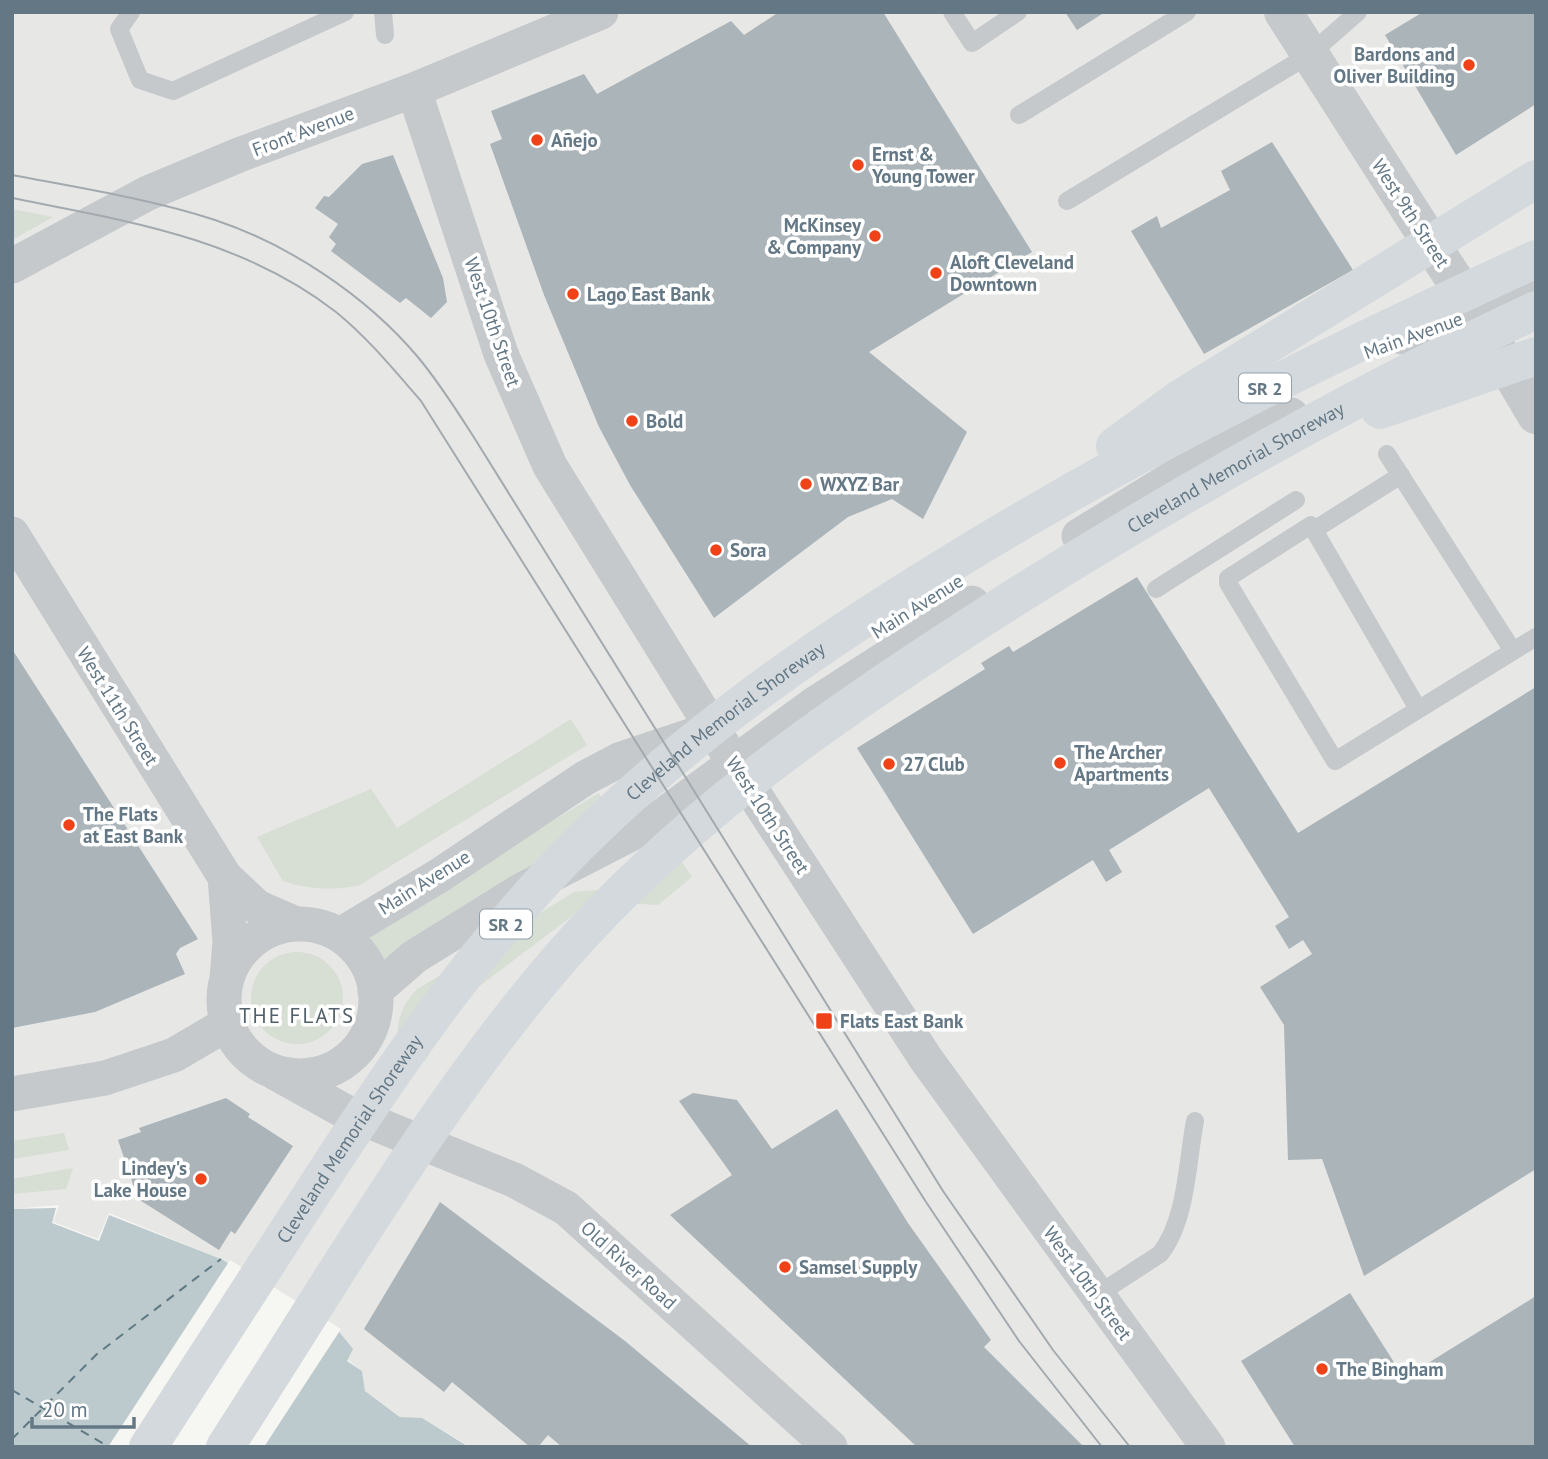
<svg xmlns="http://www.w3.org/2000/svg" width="1548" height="1459" font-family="'PT Sans',sans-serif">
  <rect width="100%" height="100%" fill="#f6f6f2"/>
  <path fill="#e7e7e5" d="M12,12H1536V1447H471L423,1419L401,1417L365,1391L362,1371L221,1259L109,1213L98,1239L53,1222L59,1205L12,1209Z"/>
  <path fill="#d7ded3" d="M12,209L53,217L12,240Z
    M571,719L587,745L358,886C331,890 310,890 283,881L257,837L371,789L397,828Z
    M599,793L613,816L384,962L362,929L418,902Z
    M680,859L692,877L658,905L592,901L457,1003L425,1061L399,1045C395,1023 401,1007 416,990L574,892L635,887Z
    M251 998a46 46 0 1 1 92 0a46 46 0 1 1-92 0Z
    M64,1133L69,1150L12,1159V1141Z
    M73,1168L66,1189L12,1194V1179Z"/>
  <path fill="#bcc9cd" d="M56,1208L52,1223L99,1241L109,1215L221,1259L336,1328L353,1349L347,1361L362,1371L365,1391L400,1417L422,1418L469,1447H12V1209Z"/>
  <path fill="#f6f6f2" d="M230,1260L341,1329L264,1447H108Z"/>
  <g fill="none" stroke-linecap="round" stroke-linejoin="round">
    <path stroke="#5f7a82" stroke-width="2" stroke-dasharray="9 7" stroke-linecap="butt" d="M12,1390L109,1447
      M12,1439L97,1354L221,1259"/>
  </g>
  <path fill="#abb4b9" d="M779,12H883L1032,252L869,352L967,432L923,519L892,499L848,517L714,618L630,485L599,427L544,295L490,144L502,139L491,111L584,74L597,94L731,21L744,35Z
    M1065,12H1105L1077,30Z
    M1423,12H1536V104L1456,155L1385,35Z
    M1272,142L1353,270L1204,354L1131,231L1157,216L1161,228L1230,190L1221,171Z
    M393,155L443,278L447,302L431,318L406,298L400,303L331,251L336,244L329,237L338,224L315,208L324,196L329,197L362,164Z
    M1137,577L1298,833L1536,687V1169L1364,1276L1322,1159L1288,1160L1284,1025L1260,987L1312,954L1303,940L1289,949L1275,926L1289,917L1209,788L1109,850L1122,872L1106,882L1093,860L973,934L857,748L985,669L981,663L1009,646L1013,652Z
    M12,649L198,939L180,948L176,954L185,974L95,1012L12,1028Z
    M693,1093L737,1100L772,1149L837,1109L908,1223L991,1340L984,1347L1084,1447H917L670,1215L732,1175L679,1101Z
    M226,1098L250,1114L248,1117L293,1146L235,1234L231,1231L219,1250L138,1199L118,1140L141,1132L139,1128Z
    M440,1202L625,1341L752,1447H562L548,1435L538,1447H530L452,1382L444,1392L364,1329Z
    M1350,1293L1404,1378L1536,1296V1447H1295L1241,1361Z"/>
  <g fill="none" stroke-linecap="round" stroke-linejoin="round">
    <path stroke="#c5c9cc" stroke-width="18" d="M131,12L119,29L140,80L173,91L345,12
      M383,12L385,35
      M952,12L972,43L1018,12
      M1019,115L1187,12
      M1067,201L1309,55L1358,12
      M1387,454L1513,651
      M1401,475L1314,530L1418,709
      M1311,525L1228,578V583L1335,761L1536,637
      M1156,589L1296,500
      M1097,1295L1160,1254C1187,1220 1187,1162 1195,1121"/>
    <path stroke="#c5c9cc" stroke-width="35" d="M414,90L501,354L550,466L734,763L926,1059L1208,1447
      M12,266L148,193L239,155L414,90L601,12
      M1402,337L1475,312
      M12,534L225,877L257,907L296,924
      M1079,536L1204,459L1291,415
      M225,877L230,942L227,978
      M224 1000a76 76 0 1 1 152 0a76 76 0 1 1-152 0Z
      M340,935L440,875L585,778L621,759L702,732
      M375,991L414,957L522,890L654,822L813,705L972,603
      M274,1072L344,1111L514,1180L566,1208L830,1447
      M12,1094L105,1078L174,1055L227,1024"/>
    <path stroke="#c5c9cc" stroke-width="38" d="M1283,12L1475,312L1536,415
      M1475,312L1536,284"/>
    <g stroke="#d4d9dd" stroke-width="38">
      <path d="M1380,410L1536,356"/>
      <path d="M1115,446L1178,400L1536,179"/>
      <path id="s1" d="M148,1447C202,1363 257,1279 311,1195C383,1084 456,975 546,878C658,758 790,663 929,577C1123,455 1328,355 1536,259"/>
      <path id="s2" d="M225,1447C331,1284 435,1102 562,956C691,809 850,702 1014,598C1180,494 1358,393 1536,310"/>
    </g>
    <path stroke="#a3aaaf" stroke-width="2" d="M12,175C80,188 150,199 215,220C290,245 366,296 417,356C439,382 457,411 475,439L943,1191L1053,1350L1130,1447
      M12,198C127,221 241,238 336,312C368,338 394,370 421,401L926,1202L1019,1341L1102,1447"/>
  </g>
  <g fill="#ef4219" stroke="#fff" stroke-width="2.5">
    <circle cx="1469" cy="65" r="7"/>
    <circle cx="537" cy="140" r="7"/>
    <circle cx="858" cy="165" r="7"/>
    <circle cx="875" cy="236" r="7"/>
    <circle cx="936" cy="273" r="7"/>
    <circle cx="573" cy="294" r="7"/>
    <circle cx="632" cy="421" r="7"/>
    <circle cx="806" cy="484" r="7"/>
    <circle cx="716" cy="550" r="7"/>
    <circle cx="1060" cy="763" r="7"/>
    <circle cx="889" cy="764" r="7"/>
    <circle cx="69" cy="825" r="7"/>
    <rect x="815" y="1012" width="18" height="18" rx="3.5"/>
    <circle cx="201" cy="1179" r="7"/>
    <circle cx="785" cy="1267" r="7"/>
    <circle cx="1322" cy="1369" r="7"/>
  </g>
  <g text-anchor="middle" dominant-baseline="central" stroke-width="7" stroke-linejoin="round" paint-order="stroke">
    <g fill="#fff" stroke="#92a0aa" stroke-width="2">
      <rect x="1239" y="373.5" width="52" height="29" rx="5"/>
      <rect x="480" y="909.5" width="52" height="29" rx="5"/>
    </g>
    <g font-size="18" font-weight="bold" fill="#637785">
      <text x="1265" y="388">SR 2</text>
      <text x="506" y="924">SR 2</text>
    </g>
    <g font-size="19" font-weight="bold" fill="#637785" stroke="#fff" text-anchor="start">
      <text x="1455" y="54" text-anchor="end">Bardons and<tspan x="1455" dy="22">Oliver Building</tspan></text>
      <text x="551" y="140">Añejo</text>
      <text x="872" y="154">Ernst &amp;<tspan x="872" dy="22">Young Tower</tspan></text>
      <text x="861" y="225" text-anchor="end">McKinsey<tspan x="861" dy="22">&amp; Company</tspan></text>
      <text x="950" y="262">Aloft Cleveland<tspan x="950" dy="22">Downtown</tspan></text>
      <text x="587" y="294">Lago East Bank</text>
      <text x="646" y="421">Bold</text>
      <text x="820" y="484">WXYZ Bar</text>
      <text x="730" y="550">Sora</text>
      <text x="1074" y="752">The Archer<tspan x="1074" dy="22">Apartments</tspan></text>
      <text x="903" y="764">27 Club</text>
      <text x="83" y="814">The Flats<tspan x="83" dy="22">at East Bank</tspan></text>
      <text x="840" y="1021">Flats East Bank</text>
      <text x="187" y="1168" text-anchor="end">Lindey's<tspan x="187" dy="22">Lake House</tspan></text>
      <text x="799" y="1267">Samsel Supply</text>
      <text x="1336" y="1369">The Bingham</text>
    </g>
    <g font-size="19" fill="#637785" stroke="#fff">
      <text transform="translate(303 131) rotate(-21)">Front Avenue</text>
      <text transform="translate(1411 213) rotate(57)">West 9th Street</text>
      <text transform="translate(493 322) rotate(71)">West 10th Street</text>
      <text transform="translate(1413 335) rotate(-20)">Main Avenue</text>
      <text stroke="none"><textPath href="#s2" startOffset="1432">Cleveland Memorial Shoreway</textPath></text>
      <text transform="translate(917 606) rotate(-32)">Main Avenue</text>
      <text transform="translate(118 706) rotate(58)">West 11th Street</text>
      <text stroke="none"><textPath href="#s1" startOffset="934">Cleveland Memorial Shoreway</textPath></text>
      <text transform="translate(768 815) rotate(57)">West 10th Street</text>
      <text transform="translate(424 882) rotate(-32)">Main Avenue</text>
      <text stroke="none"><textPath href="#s1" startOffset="368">Cleveland Memorial Shoreway</textPath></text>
      <text transform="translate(629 1265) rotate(42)">Old River Road</text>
      <text transform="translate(1088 1283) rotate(54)">West 10th Street</text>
    </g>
    <g font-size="21" letter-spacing="2" fill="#51606a" stroke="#fff">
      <text x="297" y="1015">THE FLATS</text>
    </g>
  </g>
  <rect width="1548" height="1459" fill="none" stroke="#637785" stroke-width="28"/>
  <path d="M32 1417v10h102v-10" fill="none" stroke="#637785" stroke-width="3.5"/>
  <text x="42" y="1417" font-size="21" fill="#637785" stroke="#ffffff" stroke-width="5" paint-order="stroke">20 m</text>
</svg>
